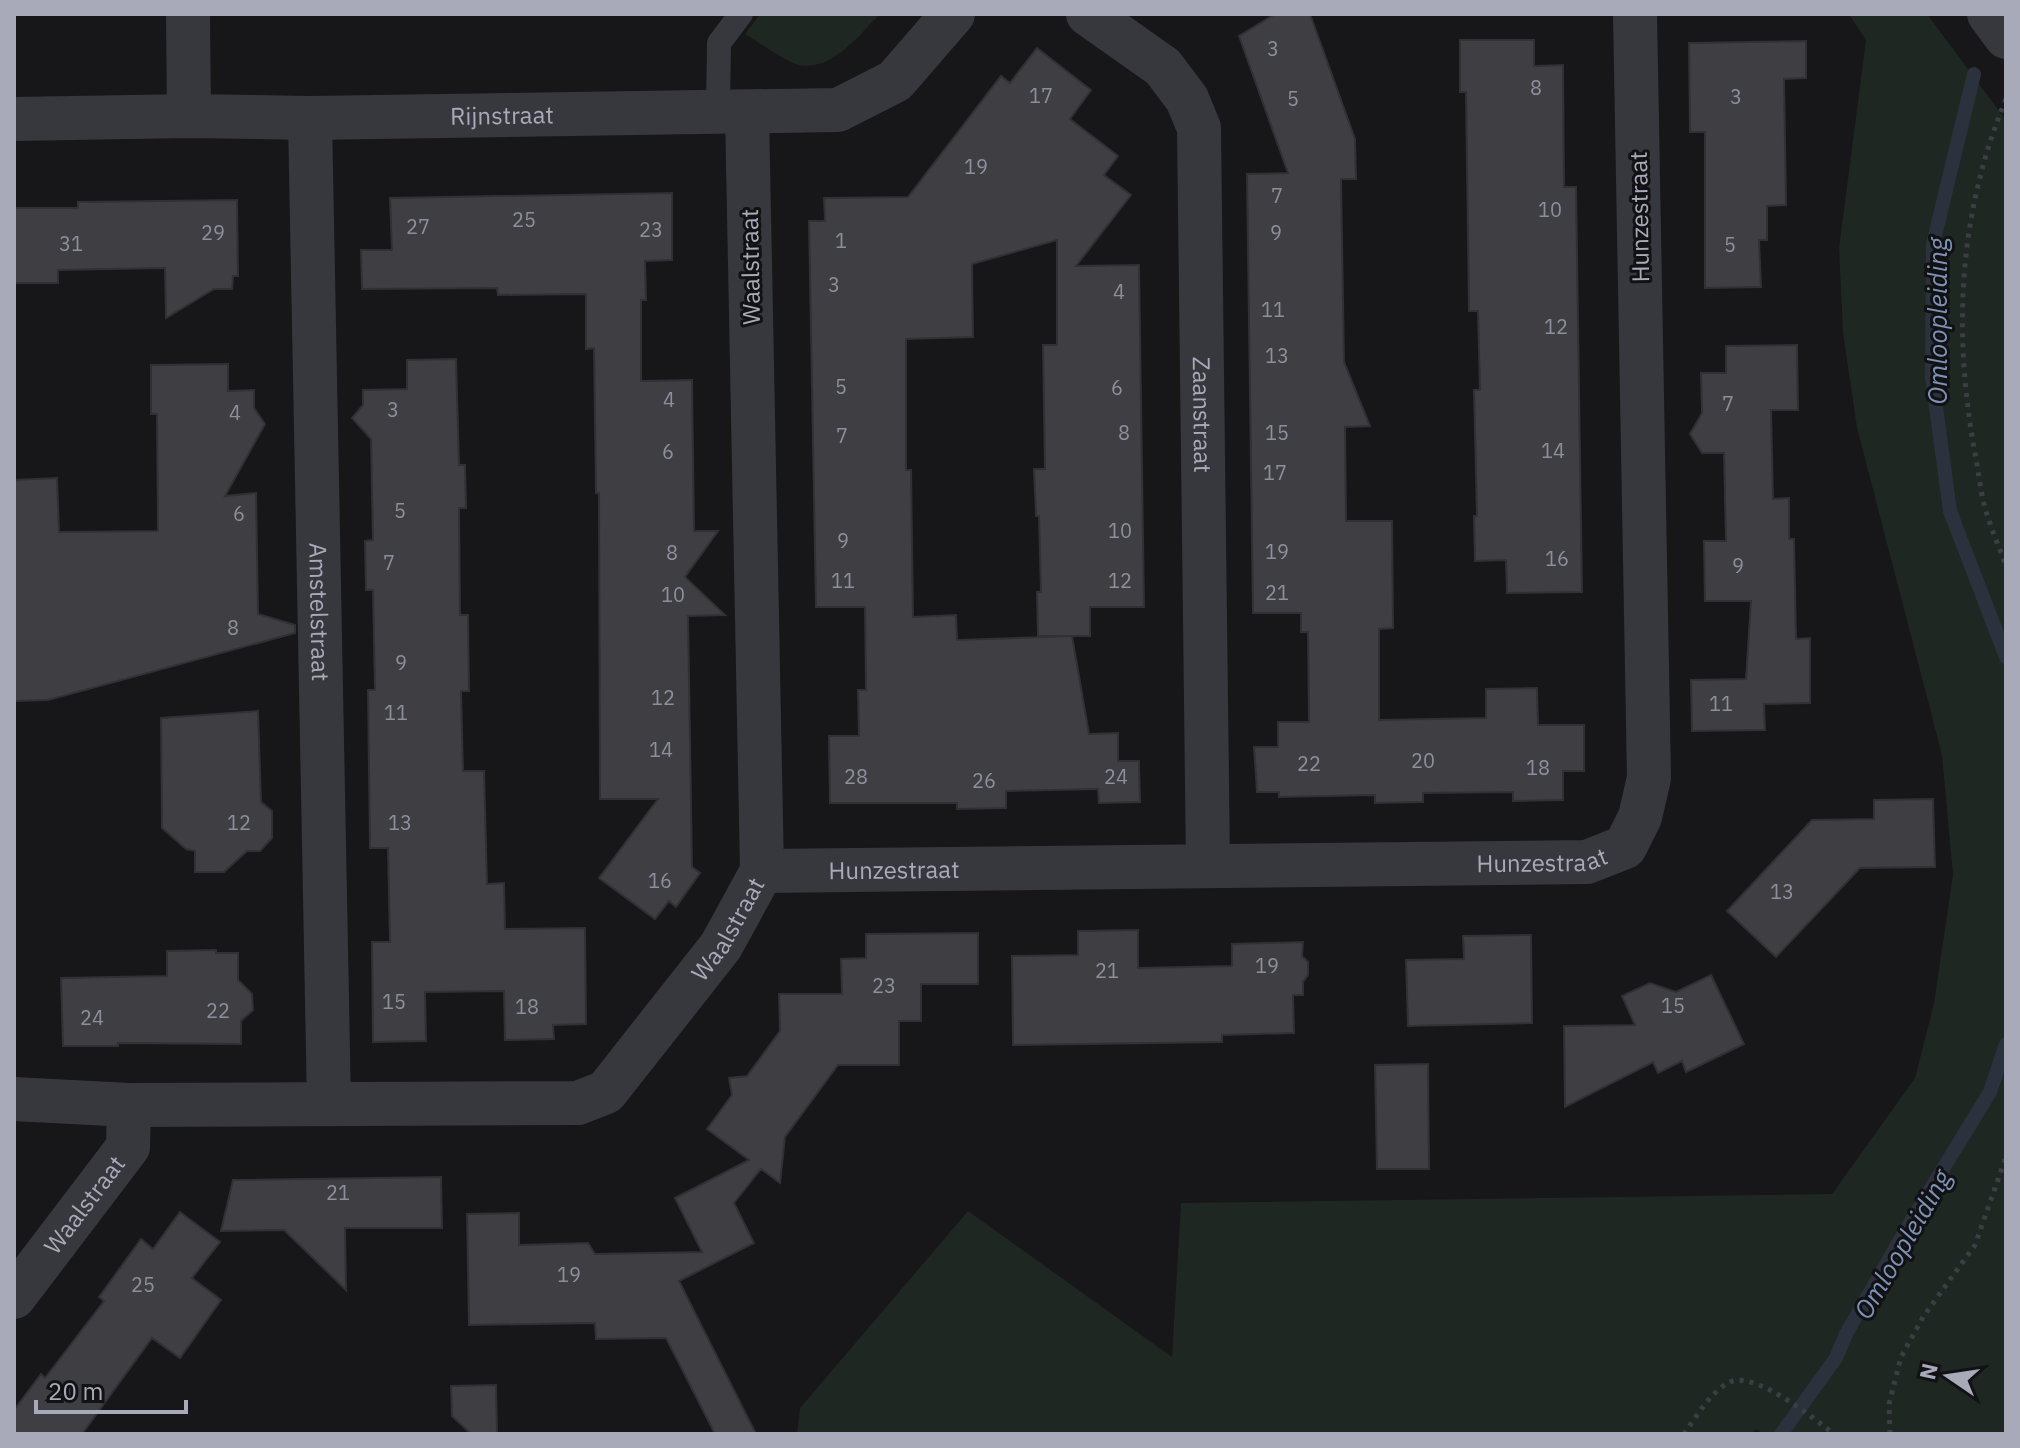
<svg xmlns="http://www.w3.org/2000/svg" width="2020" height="1448" font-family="'IBM Plex Sans',sans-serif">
  <rect width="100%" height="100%" fill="#171619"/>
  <path fill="#1e2721" d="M760,14H880C860,34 832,72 799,65C784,61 759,42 745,34Z
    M1849,14H1927L2006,120V1434H1763L1756,1429L1751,1434H797L800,1408L968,1211L1172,1357L1181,1203L1832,1194L1915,1078L1934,1003L1953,875L1942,755L1857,428L1843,333L1839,248L1866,40Z"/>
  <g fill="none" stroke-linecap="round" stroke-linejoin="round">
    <path stroke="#2c323d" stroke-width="14" d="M1974,74L1933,244L1932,377L1950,511L2006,657
      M1781,1434L1836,1358L1846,1334L1911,1221L1990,1092L2006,1044"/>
  </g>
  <path fill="#3e3e43" stroke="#313035" stroke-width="2" d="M1275,14H1310L1355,139L1356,179H1341L1344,362L1370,426L1345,427L1346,521H1392L1393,628L1379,629V720L1486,718V689L1537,688L1538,725H1584V771H1563V800L1513,801V792L1423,793V802L1375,803V795L1279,797V792H1257L1254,747H1278V722H1309L1308,632H1301V613H1253L1247,174L1288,173L1239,36Z
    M1460,40H1534V66L1563,65L1564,187H1576L1582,592L1507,593L1506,560L1475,561L1474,516H1477L1474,390H1480L1478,311H1469L1466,92H1460Z
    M1806,41V78L1784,79L1786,205L1767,206V240H1759L1761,287L1705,288V132H1690L1689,43Z
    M1037,48L1091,90L1070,119L1118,156L1104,175L1131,195L1076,266L1139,265L1144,607H1090V636H1038L1037,592H1041L1039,516H1036L1034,469H1045L1043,345H1057V240L972,264L973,337L906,339V470H911L913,617L956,615L957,640L1072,636L1089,734L1118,733V761H1139L1140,802L1099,803L1098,789L1006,791V808L957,809V803H830L829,736H859L858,690H866L865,607H816L809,221H825L824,198L908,197L1001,76L1010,83Z
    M672,193V260L645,261L646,300H641V381L692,380L694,531H718L685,577L725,615L688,616L692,867L700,873L676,907L669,901L655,919L599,878L658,799H600L599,493H596L594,348L586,349V294L498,295L497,288L362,289L361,250H392L390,198Z
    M237,200L238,276H233L232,289H214L166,318L165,268L58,270V283H14V208H78V202Z
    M1797,345L1798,410H1771L1773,499L1789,498V539H1794L1796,639L1810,638V703L1764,704L1765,730L1692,731L1691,680L1746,679L1751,601H1705L1704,541H1726L1724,453H1702L1690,434L1702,413L1701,373H1726V346Z
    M456,359L459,465H465L466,508H459L460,615H468L469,691H461L463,771H484L487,884L504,883L505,929L585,928L586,1024L553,1025L554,1039L505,1040L504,991L425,992L426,1041L373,1042L372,942H390L388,848H370L368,690H375L373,590H366L365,541L373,540L371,439L352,418L363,405V390L407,389V360Z
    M228,364V391L254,390V408L265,424L225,496L256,493L258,614L295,625V633L48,700L14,701V480L57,478L59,532L158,531L157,414H151V365Z
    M258,711L261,802L272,811V838L260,851H247L224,872H195V851L186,849L162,828L161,718Z
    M1933,799L1935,867L1860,868L1776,957L1727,911L1812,820L1874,819V800Z
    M1138,930V968L1232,966V944L1303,942L1302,956L1308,962V975L1303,982V995H1293L1294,1033L1222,1035V1042L1013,1045L1012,956L1078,955V931Z
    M978,933V984H921V1021H899V1065H838L785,1137L780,1183L761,1169L734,1203L754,1243L679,1281L756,1434H715L666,1338L596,1339L595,1323L469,1325L467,1214L519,1213V1245L588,1243L595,1254L702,1252L675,1198L749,1160L707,1129L732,1095L729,1078L747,1076L780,1031L779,994H842L841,959L866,958V934Z
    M1531,935L1532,1023L1408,1026L1406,960L1464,959L1463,936Z
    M216,950V953H238V980L252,994L253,1010L241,1021V1044L118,1043V1046H63L61,978L167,976V951Z
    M1711,975L1744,1044L1686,1072L1682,1061L1658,1073L1653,1062L1565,1107L1564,1026L1635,1025L1622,996L1650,983L1676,992Z
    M1428,1064L1429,1169H1377L1375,1065Z
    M441,1177L442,1228H345L346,1290L284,1230L221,1231L233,1180Z
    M180,1212L220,1242L192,1278L221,1300L180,1358L152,1338L82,1434H14V1410L41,1374L45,1378L104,1301L99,1297L141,1239L153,1249Z
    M496,1385L497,1434H471L452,1416L451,1386Z"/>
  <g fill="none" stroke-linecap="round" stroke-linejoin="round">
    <path stroke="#3d3e45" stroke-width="5" stroke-dasharray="4 6" stroke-linecap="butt" d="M2006,99C1959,212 1953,328 1974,448C1978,468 1980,489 1985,508C1991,528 1999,547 2006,566
      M1684,1434C1696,1417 1711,1391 1730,1382C1756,1371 1813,1418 1834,1434
      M1890,1434L1889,1404L1901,1357L1923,1317L1975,1245L2006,1157"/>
    <path stroke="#37373e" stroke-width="24" d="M718,112L719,43L741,14"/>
    <g stroke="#37373e" stroke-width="44">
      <path d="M188,14L189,116"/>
      <path id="s1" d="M1088,14L1163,67L1187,99L1199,128L1208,865"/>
      <path d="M1989,14L2006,37"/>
      <path id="s2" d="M310,118L329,1104"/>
      <path id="s3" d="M14,119L189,116L310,118L838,110L895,81L953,14"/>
      <path id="s4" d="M762,871L1587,862L1625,847L1640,817L1649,778L1635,14"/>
      <path id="s5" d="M14,1099L129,1105L578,1103L606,1092L721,946L762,871L747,112"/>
      <path id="s6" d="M14,1297L128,1147L129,1105"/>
    </g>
  </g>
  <g text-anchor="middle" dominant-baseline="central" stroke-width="6" stroke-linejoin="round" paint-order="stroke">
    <g font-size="20" fill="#8e8f9c">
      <text x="1273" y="48">3</text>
      <text x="1536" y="87">8</text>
      <text x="1041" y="95">17</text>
      <text x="1736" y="96">3</text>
      <text x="1293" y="98">5</text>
      <text x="976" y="166">19</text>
      <text x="1277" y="195">7</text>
      <text x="1550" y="209">10</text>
      <text x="524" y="219">25</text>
      <text x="418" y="226">27</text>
      <text x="651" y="229">23</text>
      <text x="213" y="232">29</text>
      <text x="1276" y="232">9</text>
      <text x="841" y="240">1</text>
      <text x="71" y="243">31</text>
      <text x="1730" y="244">5</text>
      <text x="834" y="284">3</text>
      <text x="1119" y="291">4</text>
      <text x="1273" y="309">11</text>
      <text x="1556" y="326">12</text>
      <text x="1277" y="355">13</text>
      <text x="841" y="386">5</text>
      <text x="1117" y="387">6</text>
      <text x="669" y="399">4</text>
      <text x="1728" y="403">7</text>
      <text x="393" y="409">3</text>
      <text x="235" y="412">4</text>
      <text x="1124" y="432">8</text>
      <text x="1277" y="432">15</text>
      <text x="842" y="435">7</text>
      <text x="1553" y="450">14</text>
      <text x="668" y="451">6</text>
      <text x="1275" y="472">17</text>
      <text x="400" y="510">5</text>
      <text x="239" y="513">6</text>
      <text x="1120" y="530">10</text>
      <text x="843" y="540">9</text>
      <text x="1277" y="551">19</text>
      <text x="672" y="552">8</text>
      <text x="1557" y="558">16</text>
      <text x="389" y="562">7</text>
      <text x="1738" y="565">9</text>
      <text x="843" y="580">11</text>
      <text x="1120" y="580">12</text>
      <text x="1277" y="592">21</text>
      <text x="673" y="594">10</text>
      <text x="233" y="627">8</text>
      <text x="401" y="662">9</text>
      <text x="663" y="697">12</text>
      <text x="1721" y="703">11</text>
      <text x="396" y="712">11</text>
      <text x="661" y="749">14</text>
      <text x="1423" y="760">20</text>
      <text x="1309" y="763">22</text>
      <text x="1538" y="767">18</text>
      <text x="856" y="776">28</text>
      <text x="1116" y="776">24</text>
      <text x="984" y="780">26</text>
      <text x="239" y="822">12</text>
      <text x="400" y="822">13</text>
      <text x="660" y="880">16</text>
      <text x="1782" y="891">13</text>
      <text x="1267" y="965">19</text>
      <text x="1107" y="970">21</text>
      <text x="884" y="985">23</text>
      <text x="394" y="1001">15</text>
      <text x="1673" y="1005">15</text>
      <text x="527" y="1006">18</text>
      <text x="218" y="1010">22</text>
      <text x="92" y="1017">24</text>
      <text x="338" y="1192">21</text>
      <text x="569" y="1274">19</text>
      <text x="143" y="1284">25</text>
    </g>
    <g font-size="24" fill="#a8aab9" stroke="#121114">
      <text stroke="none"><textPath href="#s3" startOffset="488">Rijnstraat</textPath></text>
      <text transform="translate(1639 217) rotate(-91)">Hunzestraat</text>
      <text transform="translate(750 267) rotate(-91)">Waalstraat</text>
      <text stroke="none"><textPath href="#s1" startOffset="450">Zaanstraat</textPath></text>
      <text stroke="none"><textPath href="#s2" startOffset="494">Amstelstraat</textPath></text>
      <text stroke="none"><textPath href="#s4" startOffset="780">Hunzestraat</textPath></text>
      <text stroke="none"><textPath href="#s4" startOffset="132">Hunzestraat</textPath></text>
      <text stroke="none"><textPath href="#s5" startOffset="798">Waalstraat</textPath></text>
      <text stroke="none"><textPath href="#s6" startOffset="116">Waalstraat</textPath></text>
    </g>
    <g font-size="26" font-style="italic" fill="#7d92b6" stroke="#121114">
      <text transform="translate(1937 321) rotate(-90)">Omloopleiding</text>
      <text transform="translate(1902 1244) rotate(-60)">Omloopleiding</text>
    </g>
  </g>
  <rect width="2020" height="1448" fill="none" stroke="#a8aab9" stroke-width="32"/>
  <g transform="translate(1948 1376) rotate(283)" stroke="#121114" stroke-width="6" paint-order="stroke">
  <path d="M0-6L14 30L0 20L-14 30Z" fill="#a8aab9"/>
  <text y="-12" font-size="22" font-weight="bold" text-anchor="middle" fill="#a8aab9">N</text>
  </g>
  <path d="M36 1400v12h150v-12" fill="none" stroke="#a8aab9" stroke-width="4"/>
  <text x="48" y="1400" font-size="24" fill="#a8aab9" stroke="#121114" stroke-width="6" paint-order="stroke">20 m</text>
</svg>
